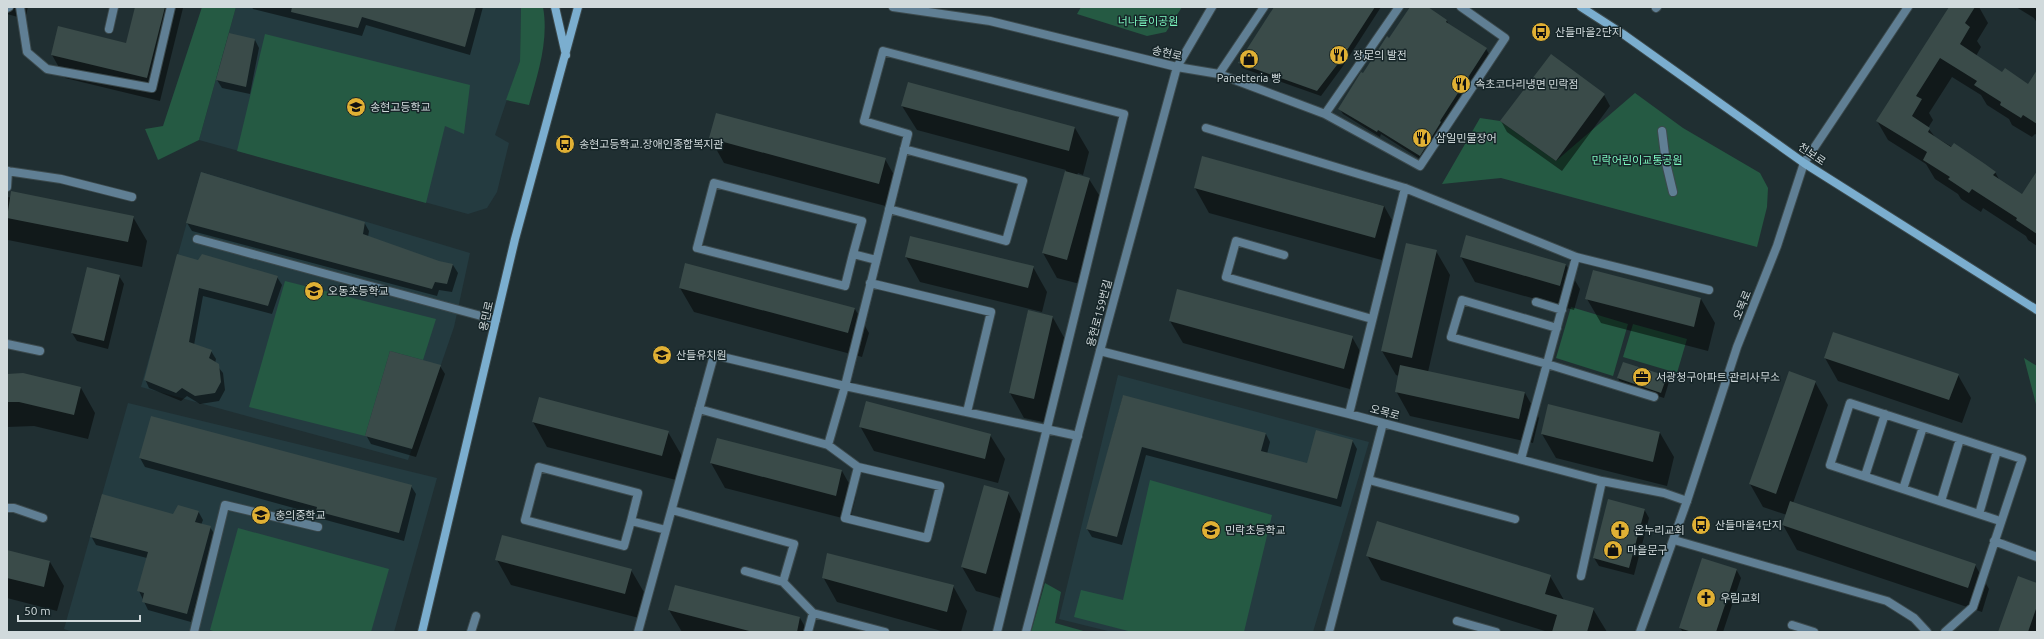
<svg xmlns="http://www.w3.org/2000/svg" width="2044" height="639" font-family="Ubuntu,'Noto Sans KR',sans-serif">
  <rect width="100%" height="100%" fill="#202f32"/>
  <path fill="#243b40" d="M236,7H521L520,61L495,135L509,143L497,192L487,208L468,214L199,140Z
    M201,172L470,253L454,327L408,460L141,387Z
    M1118,375L1369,442L1313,632H1112L1059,619Z
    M128,403L437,478L394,632H73L64,629Z"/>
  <path fill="#255a43" d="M202,7H236L199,140L158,160L145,129L163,126Z
    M521,7H543C549,40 538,73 529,105L506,100L520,61Z
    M1081,7H1182L1166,32L1147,36L1077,14Z
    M265,34L470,85L464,134L445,126L426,203L237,151Z
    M1635,93L1683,128L1760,173L1768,188L1767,207L1757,247L1501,178L1442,184L1480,118L1500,121L1556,161Z
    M285,281L436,319L423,360L390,351L365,436L249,407Z
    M1571,307L1628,324L1613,376L1556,358Z
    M1633,324L1687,339L1677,373L1623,357Z
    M2024,358L2037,366V408Z
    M1150,480L1272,515L1244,632H1132L1074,617L1081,590L1123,600Z
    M238,528L389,569L371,632H216L210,630Z
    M1045,583L1061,592L1055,623L1087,632H1031Z"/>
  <path fill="#0007" d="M7,7H28L25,19L7,14Z
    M136,7L183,8L160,101L65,78L52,55L127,44Z
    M252,7H483L470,55L366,25L362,36L253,9Z
    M1276,7H1381L1343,66L1321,96L1242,68L1239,63Z
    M1411,7H1426L1447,21L1449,25L1486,49L1489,54L1443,126L1423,161L1381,134L1380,137L1343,114L1340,109Z
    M1950,7H1979L1988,23L1977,41L1981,47L1976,56L2003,74L2037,91V135L2035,134L2032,137L2012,125L2009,119L1987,105L1981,95L1952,77L1929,113L1933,120L1928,128L1935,137L1995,172L2000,181L2022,196L2037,180V246L2028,240L2026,236L1983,208L1981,212L1961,199L1958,194L1935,179L1926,164L1888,140L1877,121Z
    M2016,7H2037V23L2034,18Z
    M255,40L259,48L250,94L222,88L217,80Z
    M1604,95L1610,106L1562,171L1507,132L1501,121Z
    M902,106L1075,128L1089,152L1083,175L1078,173L1077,175L1089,179L1104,203L1080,284L1057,278L1043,253L1066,170L917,130Z
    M710,138L885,159L899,184L893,208L724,163Z
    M1203,157L1384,206L1398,231L1389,262L1209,213L1195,188Z
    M7,197L133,217L147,241L142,267L8,240L7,245Z
    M364,222L369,231L368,237L439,262L453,265L458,273L452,292L439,290L437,296L192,231L187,223Z
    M911,237L1033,267L1047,292L1042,312L920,282L906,257Z
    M1467,237L1566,265L1580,289L1574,310L1475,282L1461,257Z
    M1436,251L1450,275L1428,372L1525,393L1539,418L1533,443L1410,416L1396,391L1399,376L1396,375L1382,351Z
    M199,262L277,277L282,285L272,314L203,296L194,345L211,351L216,359L215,363L223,373L225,390L219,401L200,404L187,396L181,401L149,388L145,379Z
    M119,276L124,284L108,349L77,341L72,333Z
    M680,288L855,309L869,333L862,357L694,312Z
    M1587,299H1701L1715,323L1708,351L1601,323Z
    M1028,311L1052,316L1066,341L1048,423L1024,418L1010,393Z
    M1170,321L1352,337L1365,360L1357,391L1183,343Z
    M1825,358L1958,375L1971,398L1962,423L1838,381Z
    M440,366L445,374L416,457L371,444L366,435Z
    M7,374L81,388L95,413L88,439L34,426L7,427Z
    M1666,376L1669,382L1664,398L1621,384L1618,378Z
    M1815,382L1828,405L1793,503L1975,565L1989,589L1982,612L1797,550L1783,525L1787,515L1763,507L1750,484Z
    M1123,396L1266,434L1270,442L1267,454L1308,464L1352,440L1357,449L1341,507L1146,455L1122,545L1092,537L1087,529Z
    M533,422L668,432L682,456L676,480L547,447Z
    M860,426L990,435L1005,459L998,483L874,451Z
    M1660,433L1674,457L1667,486L1556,458L1542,434Z
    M140,458L411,486L416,494L404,541L322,519L319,515L145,467Z
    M711,463L842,471L856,496L850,520L725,488Z
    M1008,493L1022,517L1000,598L976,591L962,567Z
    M1644,509L1649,518L1634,575L1599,566L1594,558Z
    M198,511L203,520L201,525L210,527L215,535L191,622L148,610L139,591L147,558L96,545L91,536L173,515Z
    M7,551L50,562L64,586L57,611L7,598Z
    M1367,555L1550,576L1564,600L1593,609L1607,632H1548L1381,580Z
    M497,560L631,570L645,594L639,618L511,585Z
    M1736,569L1741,578L1723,632H1683L1680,628Z
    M823,577L953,586L967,611L961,632H945L837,602Z
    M2037,584V632H1999Z
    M669,610L800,618L808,632H682Z"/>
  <path fill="#3a4b49" d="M135,7H165L147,78L51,55L58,26L126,43Z
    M292,7H476L465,47L362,17L358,28L291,12Z
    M1274,7H1375L1340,61L1317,91L1238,63Z
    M1410,7H1428L1447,20L1446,22L1487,48L1440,121L1441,122L1420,156L1378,130L1377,132L1338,109L1361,72L1363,73L1387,36L1389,38Z
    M1949,7H1975L1965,23L1970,27L1960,44L2002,72L2005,68L2028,84L2037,70V124L2023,115L2021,118L2000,105L2001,102L1974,85L1977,81L1940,58L1916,96L1922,99L1912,116L1930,128L1928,132L1951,147L1954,143L1985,164L1996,172L1993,175L2022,194L2037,171V234L2016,220L2017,218L1972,189L1969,193L1948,179L1950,177L1923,160L1927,152L1876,121Z
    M229,33L255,39L246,87L216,80Z
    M1551,54L1605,94L1556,161L1500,121Z
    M908,82L1075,127L1069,151L901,106Z
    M716,113L886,158L879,184L709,138Z
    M1202,156L1384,206L1375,238L1194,188Z
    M1065,171L1090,178L1067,260L1042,253Z
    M201,172L365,222L363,234L439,261L453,264L447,284L435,282L432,289L186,223Z
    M11,191L134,216L128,242L7,218Z
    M1466,235L1566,264L1560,286L1460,257Z
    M910,236L1034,266L1028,288L905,257Z
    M1406,243L1437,250L1412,358L1381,351Z
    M177,254L198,260L202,254L278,276L268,306L199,288L189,342L212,350L209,358L219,364L221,382L215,393L195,396L182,388L176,393L144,380Z
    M685,263L855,308L848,333L679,288Z
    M87,267L120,275L104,341L71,333Z
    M1593,270L1701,298L1694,327L1585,299Z
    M1177,289L1353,336L1344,369L1169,321Z
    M1028,310L1053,316L1034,399L1009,393Z
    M1833,332L1959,374L1949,400L1824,358Z
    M390,351L441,365L412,449L365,436Z
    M1623,362L1667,376L1661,393L1617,378Z
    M1400,365L1525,392L1519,419L1395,392Z
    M1789,371L1816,381L1776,494L1749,484Z
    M23,373L81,387L74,415L19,402H7V374Z
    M1123,395L1266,433L1261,451L1307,463L1316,430L1353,440L1337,499L1142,447L1117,537L1086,529Z
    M539,397L669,431L662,456L532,422Z
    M866,401L991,434L985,459L859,427Z
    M1548,404L1660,432L1653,462L1541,434Z
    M151,416L412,485L399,533L316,511L317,507L139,458Z
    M717,438L842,470L836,496L710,463Z
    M984,485L1009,492L986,574L961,567Z
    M102,494L173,514L178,505L199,511L195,522L211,526L187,614L142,602L144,593L137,591L148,552L90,537Z
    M1608,499L1645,509L1629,568L1593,558Z
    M1790,501L1976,564L1968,588L1782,525Z
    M1377,521L1551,575L1545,594L1594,608L1587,632H1552L1557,615L1366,556Z
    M502,535L632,569L625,594L495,560Z
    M7,550L50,561L44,587L7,578Z
    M827,553L954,585L947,612L822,578Z
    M1702,558L1737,569L1716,632H1692L1679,628Z
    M2018,576L2037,583V606L2028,632H1998Z
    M675,585L800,617L797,632H753L668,610Z"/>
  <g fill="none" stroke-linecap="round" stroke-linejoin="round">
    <g stroke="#3c4a4d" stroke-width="10">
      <path id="lane" d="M20,7L27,52L47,69L152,88L171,7
        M7,8L9,7
        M109,29L114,7
        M1206,128L1405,188L1576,257L1521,459
        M7,171L61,179L132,197
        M7,187L8,171
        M889,209L1006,241L1023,181L904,149
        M197,239L496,320
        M853,254L862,221L714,183L697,248L845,286L853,254L876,260
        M1284,255L1236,241L1226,277L1372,319
        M1576,257L1709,290
        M870,283L991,312L967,412
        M1536,302L1562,310
        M1557,328L1462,300L1451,337L1547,364L1654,397
        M7,344L40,351
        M1100,351L1349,414L1602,481L1664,493L1687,501
        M699,409L828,445L845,386L1078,436
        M1349,414L1405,188
        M828,445L858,467L845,518L927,538L940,486L858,467
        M1865,476L1885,414
        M1369,480L1515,519
        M1903,489L1923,427
        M1941,501L1960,439
        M7,508H14L43,518
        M672,510L794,544L783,582L813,613L885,632
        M1979,514L1997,451
        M631,521L624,546L525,520L539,467L638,493L631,521L666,530
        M1674,540L1887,601L1914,618L1927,632
        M1994,541L2037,557
        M745,571L783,582
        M1581,576L1602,481
        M1457,621L1496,632
        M1792,625L1814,632
        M194,632L225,505L318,527
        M471,632L476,616
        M638,632L714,355L845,386L908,134L864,121L883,51L1124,114L997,632
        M808,632L813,613
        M1329,632L1383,423
        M1945,632L1973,607L2022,459L1850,403L1830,465L2000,521"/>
    </g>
    <g stroke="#3c4a4d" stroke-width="10">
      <path id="street" d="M893,7L990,21L1177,67L1219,74L1325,114L1420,166L1505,38L1461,7
        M1656,8L1657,7
        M1219,74L1264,7
        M1325,114L1399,7
        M1662,131L1666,163L1673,192
        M1026,632L1100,351L1177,67L1212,7
        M1640,632L1687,501L1737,347L1777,246L1804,163L1908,7"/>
    </g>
    <g stroke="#3c4a4d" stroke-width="10">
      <path id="secondary" d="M555,7L566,55
        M1581,7L1623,34L1804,163L2037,310
        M422,632L515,239L578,7"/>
    </g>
    <use href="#lane" stroke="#607f94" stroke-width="8"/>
    <use href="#street" stroke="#607f94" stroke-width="8"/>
    <use href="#secondary" stroke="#7baecf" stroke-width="8"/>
  </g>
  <defs>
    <g id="bus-disc" transform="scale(1)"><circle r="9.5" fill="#e0b034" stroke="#162528"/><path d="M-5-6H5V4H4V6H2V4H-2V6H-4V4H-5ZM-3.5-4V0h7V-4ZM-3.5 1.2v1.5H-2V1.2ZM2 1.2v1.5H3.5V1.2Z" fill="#111"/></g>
    <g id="restaurant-disc" transform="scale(1)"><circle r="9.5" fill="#e0b034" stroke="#162528"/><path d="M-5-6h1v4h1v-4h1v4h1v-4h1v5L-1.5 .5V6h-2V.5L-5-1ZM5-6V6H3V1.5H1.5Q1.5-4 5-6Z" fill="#111"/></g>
    <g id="shop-disc" transform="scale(1)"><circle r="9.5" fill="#e0b034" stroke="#162528"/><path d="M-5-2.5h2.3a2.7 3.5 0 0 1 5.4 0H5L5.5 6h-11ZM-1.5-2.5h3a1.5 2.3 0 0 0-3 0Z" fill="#111"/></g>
    <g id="school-disc" transform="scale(1)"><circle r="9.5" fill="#e0b034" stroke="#162528"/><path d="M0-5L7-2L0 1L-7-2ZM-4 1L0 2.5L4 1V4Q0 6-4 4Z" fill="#111"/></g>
    <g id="office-disc" transform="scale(1)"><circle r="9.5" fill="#e0b034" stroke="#162528"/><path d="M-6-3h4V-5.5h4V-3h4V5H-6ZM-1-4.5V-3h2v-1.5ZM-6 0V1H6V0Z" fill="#111"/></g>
    <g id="church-disc" transform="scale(1)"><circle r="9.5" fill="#e0b034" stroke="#162528"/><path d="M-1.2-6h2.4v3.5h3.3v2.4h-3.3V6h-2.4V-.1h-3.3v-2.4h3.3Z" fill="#111"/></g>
  </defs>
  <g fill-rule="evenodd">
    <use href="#bus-disc" x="1541" y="32"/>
    <use href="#restaurant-disc" x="1339" y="55"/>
    <use href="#shop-disc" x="1249" y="59"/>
    <use href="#restaurant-disc" x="1461" y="84"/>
    <use href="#school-disc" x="356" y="107"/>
    <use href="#restaurant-disc" x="1422" y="138"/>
    <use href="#bus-disc" x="565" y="144"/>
    <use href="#school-disc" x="314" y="291"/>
    <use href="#school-disc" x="662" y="355"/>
    <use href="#office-disc" x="1642" y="377"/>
    <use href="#school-disc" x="261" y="515"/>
    <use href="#bus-disc" x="1701" y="525"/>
    <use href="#school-disc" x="1211" y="530"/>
    <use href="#church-disc" x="1620" y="530"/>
    <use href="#shop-disc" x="1613" y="550"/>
    <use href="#church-disc" x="1706" y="598"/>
  </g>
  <g text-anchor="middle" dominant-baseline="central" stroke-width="3" stroke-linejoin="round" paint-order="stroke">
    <g font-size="11" fill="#7cf6bf" stroke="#162528">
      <text x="1148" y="21">너나들이공원</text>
      <text x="1637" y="160">민락어린이교통공원</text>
    </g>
    <g font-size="11" fill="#d1dadc" stroke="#162528" text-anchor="start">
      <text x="1555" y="32">산들마을2단지</text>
      <text x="1353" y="55">장足의 발전</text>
      <text x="1249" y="78" text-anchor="middle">Panetteria 빵</text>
      <text x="1475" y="84">속초코다리냉면 민락점</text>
      <text x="370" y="107">송현고등학교</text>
      <text x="1436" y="138">삼일민물장어</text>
      <text x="579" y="144">송현고등학교.장애인종합복지관</text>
      <text x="328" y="291">오동초등학교</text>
      <text x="676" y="355">산들유치원</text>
      <text x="1656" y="377">서광청구아파트 관리사무소</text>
      <text x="275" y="515">충의중학교</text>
      <text x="1715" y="525">산들마을4단지</text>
      <text x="1225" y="530">민락초등학교</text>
      <text x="1634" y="530">온누리교회</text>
      <text x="1627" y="550">마을문구</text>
      <text x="1720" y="598">우림교회</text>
    </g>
    <g font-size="11" fill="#d1dadc" stroke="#162528">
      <text transform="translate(1167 53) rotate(13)">송현로</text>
      <text transform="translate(1812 154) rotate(34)">천보로</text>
      <text transform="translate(1742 305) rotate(-68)">오목로</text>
      <text transform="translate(1099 313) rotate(-75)">용현로159번길</text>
      <text transform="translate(486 316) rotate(-77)">용민로</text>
      <text transform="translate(1385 412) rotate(15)">오목로</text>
    </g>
  </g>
  <rect width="2044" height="639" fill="none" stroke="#d1dadc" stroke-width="16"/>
  <path d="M18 615v6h122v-6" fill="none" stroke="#d1dadc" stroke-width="2"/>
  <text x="24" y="615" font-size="12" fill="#d1dadc" stroke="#162528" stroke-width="3" paint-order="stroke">50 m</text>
</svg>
